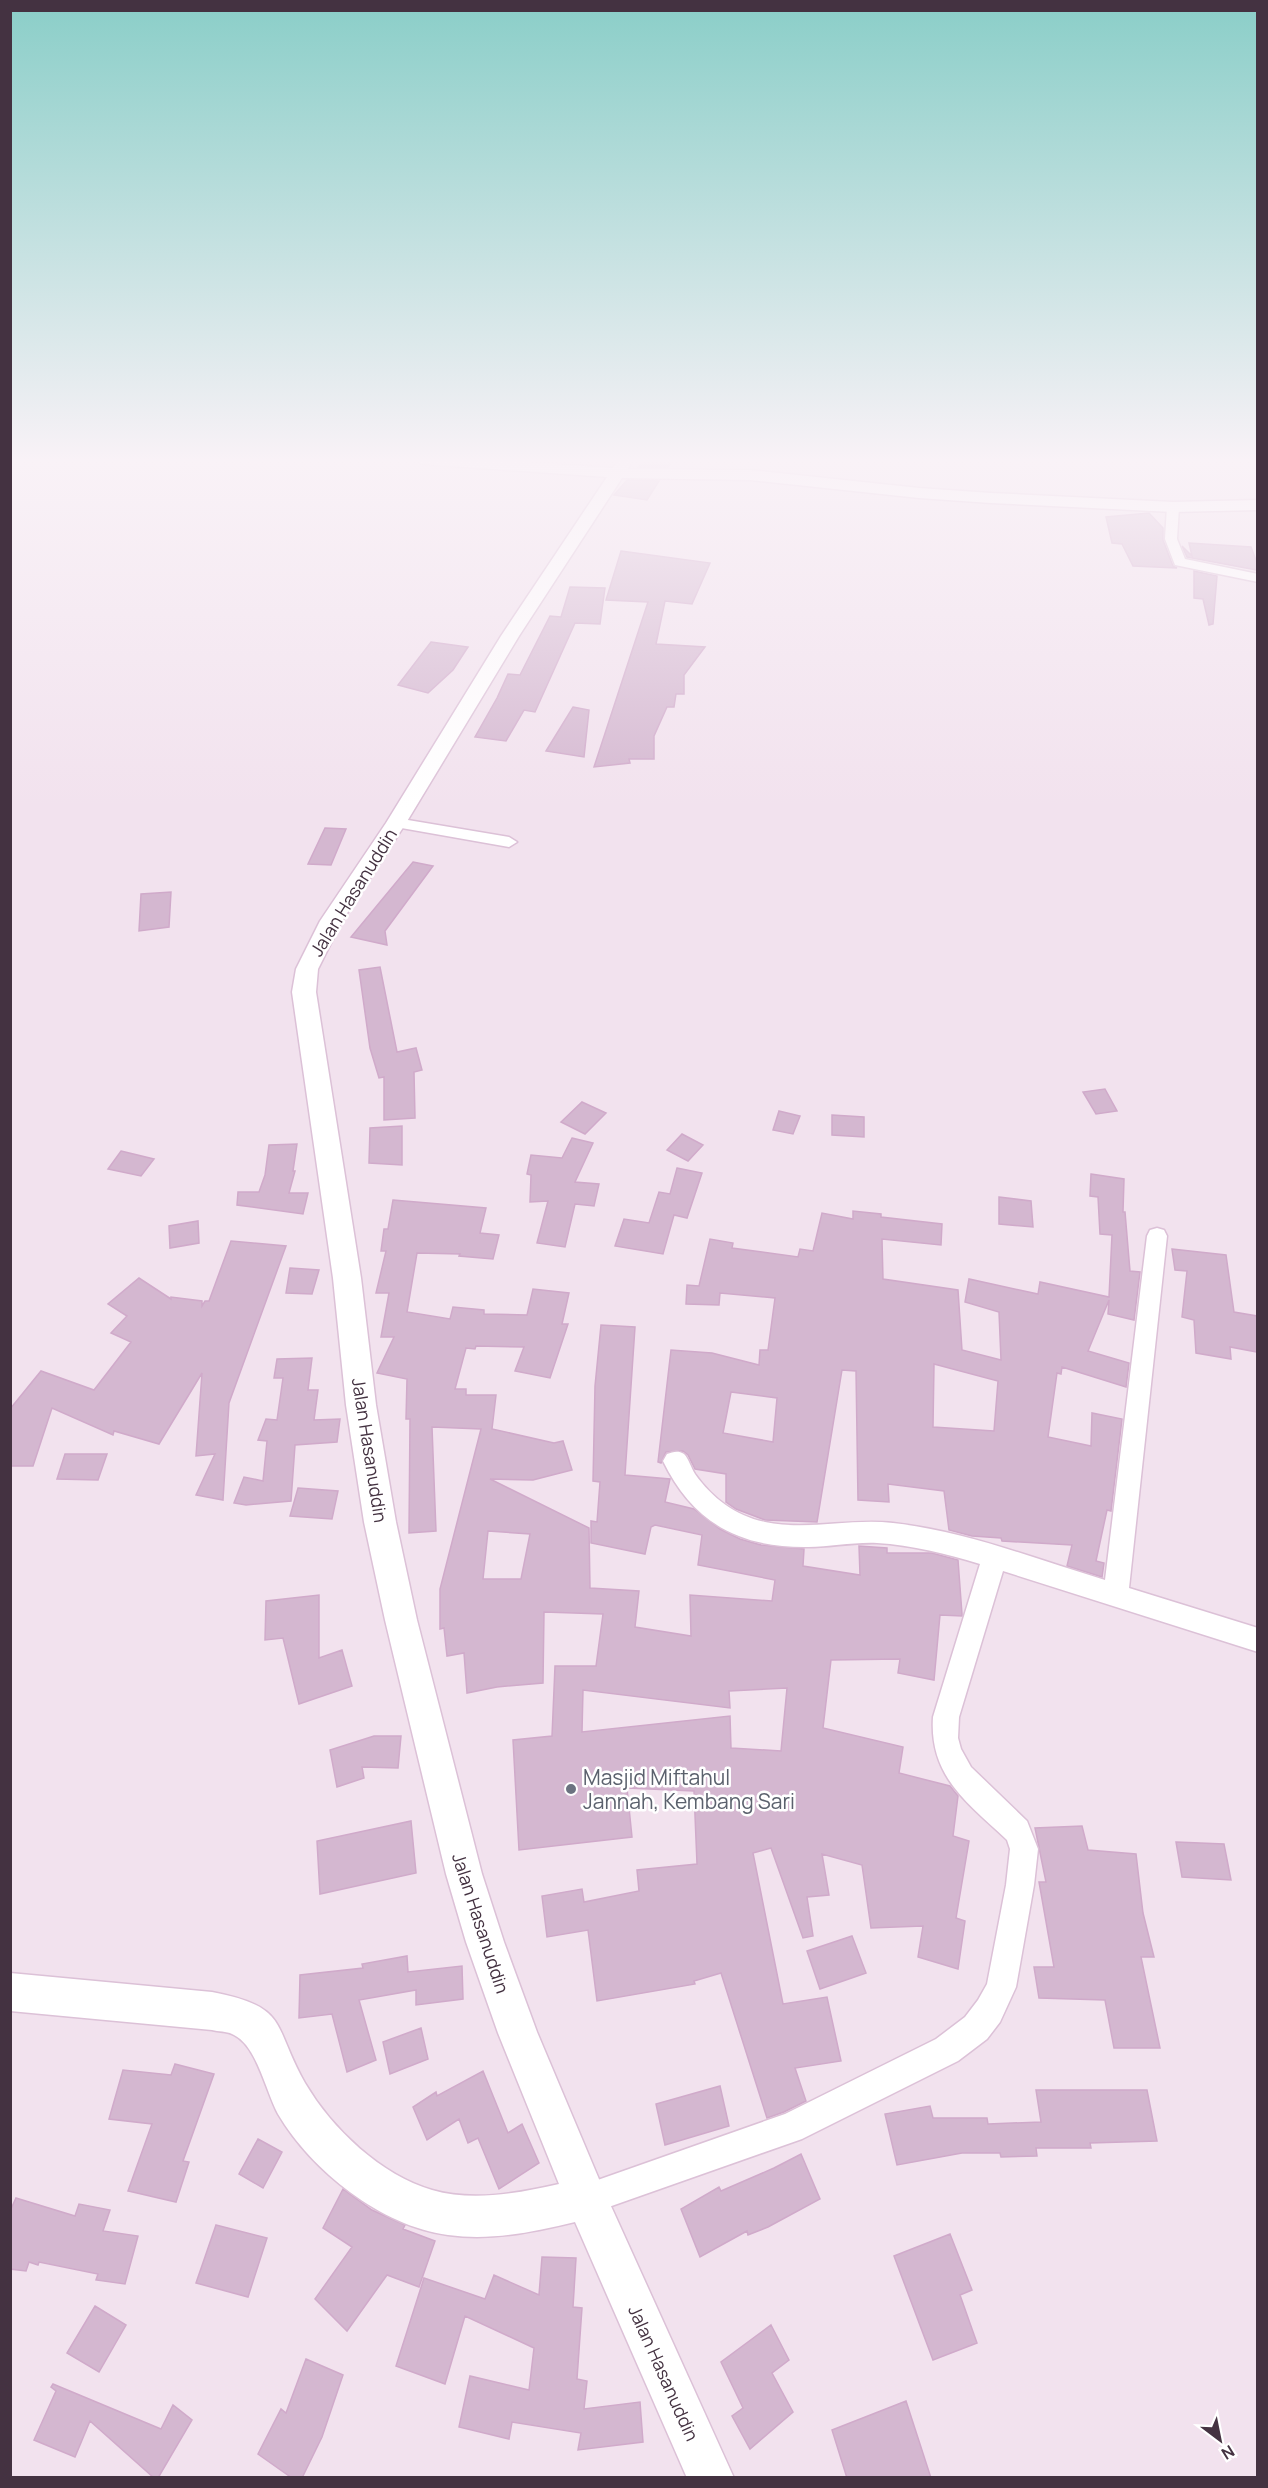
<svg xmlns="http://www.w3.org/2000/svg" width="1268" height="2488" font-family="Manrope,sans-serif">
  <rect width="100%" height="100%" fill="#f2e2ee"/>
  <path fill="#d4b7d0" stroke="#d0aaca" stroke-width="1.5" fill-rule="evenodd" d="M645,460H673L668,467H639Z
    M627,480L659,481L647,500L614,495Z
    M1149,513L1163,528V540L1173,566L1177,568L1133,566L1122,544L1112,543L1106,517Z
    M1189,543L1251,547L1257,563V570L1187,557L1182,546L1192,556Z
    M621,551L710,563L692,604L665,601L656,644L705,647L684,675V694H676L674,707H667L654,736V759H629L630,763L594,767L648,602L606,600Z
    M1194,571L1217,576L1213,624L1209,625L1203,599L1194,598Z
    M570,587L605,588L600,624L575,623L535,712L524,710L506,741L475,737L497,698L508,674L520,675L550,616L561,617Z
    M431,642L468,647L453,670L428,693L398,685Z
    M573,707L589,710L584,757L546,751Z
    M325,828L346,829L331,865L308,864Z
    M413,862L433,866L385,931L387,945L351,937Z
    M171,892L169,927L139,931L141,894Z
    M380,967L397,1052L416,1048L422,1070L414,1072L415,1118L384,1120V1077L379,1078L370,1048L359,970Z
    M1105,1089L1117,1111L1096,1114L1083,1092Z
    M582,1102L606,1113L585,1134L561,1122Z
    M779,1111L800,1116L793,1134L773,1130Z
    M832,1115L864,1117V1137L832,1135Z
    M402,1126V1165L369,1163L370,1128Z
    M682,1134L703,1145L688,1161L667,1150Z
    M572,1138L593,1143L575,1182L599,1184L594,1206L575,1204L565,1247L537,1243L548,1201L530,1202L531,1175L527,1174L531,1155L562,1158Z
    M297,1144L293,1171H295L289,1193H308L303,1214L237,1205L238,1192H259L265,1175L269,1145Z
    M121,1151L154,1159L141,1176L108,1169Z
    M677,1168L702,1173L687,1218L674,1215L663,1254L615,1246L624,1219L649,1223L659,1192L670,1194Z
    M1091,1174L1124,1179L1123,1212H1125L1130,1271L1140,1272L1134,1320L1108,1314L1109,1300L1088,1351L1129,1363L1126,1387L1062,1367L1061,1374L1057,1373L1048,1437L1091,1446L1092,1413L1122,1419L1111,1511L1107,1510L1096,1561L1104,1563L1102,1577L1067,1566L1072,1545L1002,1541L1001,1538L972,1536L949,1530L944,1491L888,1484L889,1502L858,1500L856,1371L842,1370L817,1522L765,1520L736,1509L726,1502V1474L695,1469L688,1455L683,1451L666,1452L661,1463L658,1462L671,1350L712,1353L759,1365L760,1350H768L775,1298L720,1293L719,1305L686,1304L687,1285L699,1286L710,1239L733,1243L732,1248L798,1257L800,1249L813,1251L822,1213L853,1219V1211L881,1214V1217L942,1224L941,1245L882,1239L883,1279L958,1290L962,1350L1001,1360L999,1312L965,1302L969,1279L1038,1294L1040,1282L1109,1297L1112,1235L1100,1234L1098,1197L1090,1196ZM934,1364L998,1381L994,1431L933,1427ZM731,1392L777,1398L773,1442L723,1433Z
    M999,1197L1031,1201L1033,1227L999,1224Z
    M393,1200L486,1208L480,1233L499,1235L493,1259L459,1256L460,1254L417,1253L407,1312L450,1319L453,1307L484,1310V1314L527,1315L533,1289L569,1293L562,1324H568L550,1378L515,1371L524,1347L476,1346L475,1349L466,1348L455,1389H466V1395H496L492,1429L554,1443L563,1441L572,1470L533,1480L490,1479L589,1528L590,1588L639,1591L635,1627L691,1636L690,1595L772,1601L775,1580L698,1565L702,1535L655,1525L651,1527L645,1554L591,1543V1521L597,1522L600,1482L593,1481L595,1386L601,1325L635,1327L625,1475L670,1479L665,1502L694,1509L720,1529L740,1539L761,1545L804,1549L803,1566L860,1575L859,1546L887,1548V1553H932L958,1560L962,1614V1616L940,1615L934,1680L898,1673L900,1659L831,1660L823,1728L903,1747L899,1773L950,1786L958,1796L953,1836L969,1841L956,1918L965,1921L958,1969L918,1957L923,1926L871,1928L862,1865L822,1854L829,1895L807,1897L813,1936L803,1938L771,1848L753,1853L783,2004L827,1997L841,2061L795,2068L806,2101L784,2112L767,2118L721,1973L694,1981L695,1984L597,2001L588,1930L547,1937L542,1896L582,1889L584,1902L639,1891L637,1870L697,1864L694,1791L627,1788L632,1837L519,1850L513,1740L552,1736L555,1666H596L603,1614L544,1612L543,1683L497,1687L467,1693L464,1653L447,1656L444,1628L440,1629V1589L481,1429L432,1427L436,1531L409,1533L410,1419H406L407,1379L377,1373L394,1337H381L389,1293H376L386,1251H381L384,1229H388ZM488,1531L530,1534L521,1579H483ZM787,1688L781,1751L731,1748L730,1716L582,1732L583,1690L730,1708L729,1691Z
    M198,1221L199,1243L170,1248L169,1226Z
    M231,1241L286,1246L229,1403L223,1500L196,1495L215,1454L196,1456L202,1373L159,1444L114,1431L113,1435L52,1408L33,1466H10V1409L41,1371L94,1390L131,1342L111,1333L127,1316L108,1304L139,1278L171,1299V1297L202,1301V1306L205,1301H209Z
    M1172,1249L1226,1255L1234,1312L1257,1316V1352L1230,1347L1231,1359L1196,1353L1194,1320L1182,1317L1187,1271L1175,1270Z
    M290,1268L319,1270L312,1294L286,1293Z
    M312,1358L308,1390H318L314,1420L340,1419L337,1442L295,1445L291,1501L246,1505L234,1503L244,1477L263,1481L267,1441L258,1440L266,1419L277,1420L283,1378H274L277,1359Z
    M65,1454H107L98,1480L57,1479Z
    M298,1488L338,1491L332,1519L290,1516Z
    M319,1595V1658L342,1650L352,1686L299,1704L283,1638L265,1640L266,1601Z
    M374,1736H401L398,1768L362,1767L364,1778L337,1787L330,1750Z
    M411,1821L416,1873L320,1894L317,1841Z
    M1082,1826L1088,1850L1136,1854L1143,1913L1154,1957H1141L1160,2048H1114L1105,2000L1039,1998L1034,1967H1054L1039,1882H1046L1035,1828Z
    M1176,1842L1224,1844L1231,1880L1182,1877Z
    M852,1936L866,1973L820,1989L807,1951Z
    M407,1956L408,1972L462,1966L463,1999L416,2005V1990L359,2000L376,2060L347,2072L332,2014L299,2018L300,1975L363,1968L362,1964Z
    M421,2028L428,2059L390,2074L383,2042Z
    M175,2064L214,2074L183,2161L189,2162L176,2202L128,2191L152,2124L109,2119L123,2070L171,2075Z
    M483,2071L508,2133L522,2124L539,2163L499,2189L478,2138L468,2143L459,2119L427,2140L413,2107L436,2092L437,2096Z
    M720,2086L729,2126L665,2145L656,2104Z
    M1036,2090H1147L1157,2141L1090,2143L1091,2148H1036L1037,2156L1001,2157L1000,2153H962L897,2165L885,2114L930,2106L933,2118H987L988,2124L1041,2122Z
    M258,2139L282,2152L263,2188L239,2174Z
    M801,2154L820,2199L768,2227L748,2235L747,2231L700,2257L681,2209L719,2187L721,2191L774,2168Z
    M343,2189L372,2210L405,2225L403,2229L435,2241L419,2287L387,2275L347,2331L315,2299L352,2247L323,2228Z
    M16,2198L75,2216L79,2204L110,2210L103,2231L138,2236L125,2284L96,2280L98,2274L39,2262L38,2265L29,2262L26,2271L10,2269V2211Z
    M216,2225L267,2238L248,2297L196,2283Z
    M950,2234L972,2290L960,2295L977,2343L933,2360L894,2256Z
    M542,2257L576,2258L573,2307L582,2308L577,2379L587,2381L584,2409L640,2402L643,2442L578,2450L581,2433L512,2422L509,2439L459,2427L470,2376L529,2390L534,2348L465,2316L445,2384L396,2366L424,2278L485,2299L494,2275L539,2295Z
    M95,2306L126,2325L99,2372L67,2353Z
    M771,2325L789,2360L772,2373L793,2412L750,2449L732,2416L743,2408L721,2362Z
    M306,2359L343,2375L322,2437L302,2478H292L258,2454L281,2409L286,2413Z
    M53,2384L161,2429L173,2405L192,2420L158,2478H154L90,2421L75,2457L34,2440L56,2391L51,2387Z
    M906,2401L931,2478H847L832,2430Z"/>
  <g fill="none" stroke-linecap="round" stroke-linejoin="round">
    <g stroke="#dcc1d7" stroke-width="3">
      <path id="minor" d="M1173,503L1179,507L1177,539L1185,559L1258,574V582L1175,565L1165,539L1167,507Z
        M396,818L509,837L517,842L509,847L390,826L388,823L390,820Z
        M1157,1228L1164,1230L1167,1236L1129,1588L1258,1628V1652L1003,1571L959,1717L958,1738L961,1749L971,1767L1027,1821L1038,1849L1034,1885L1016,1987L1000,2022L987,2039L958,2061L802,2139L586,2215L575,2210L570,2199L575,2188L785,2114L936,2039L965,2017L978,2000L987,1984L1006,1885L1010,1849L1007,1840C968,1803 929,1777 933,1717L980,1564C947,1554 912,1545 877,1543C853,1542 831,1547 808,1547C740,1548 693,1523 663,1461L667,1454C673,1452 678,1450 684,1454C689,1459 691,1468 695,1474C712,1498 736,1516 765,1522C807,1531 850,1518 893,1523C965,1531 1036,1559 1105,1580L1147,1236L1150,1230Z"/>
    </g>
    <g stroke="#dcc1d7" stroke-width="3">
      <path id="tertiary" d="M415,460H494L613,468L618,460H633L628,469L750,470L919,488L991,493L1173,502L1258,500V510L1173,512L991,503L919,498L750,480L622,478L519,636L406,823L342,921L318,969L316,992L361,1278L376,1405L396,1522L417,1620L482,1874L504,1942L537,2032L601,2184L734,2478H687L575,2222C533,2232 492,2241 448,2235C381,2226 312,2171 278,2114C266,2092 257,2046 234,2035C228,2031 219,2032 212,2030L10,2011V1973L212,1992C290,2007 272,2025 305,2083C332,2129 381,2175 432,2190C473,2202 519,2193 559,2184L498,2033L466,1942L446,1874L385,1620L364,1522L346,1405L333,1278L292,992L296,969L320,921L386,823L501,636L607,477L422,464Z"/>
    </g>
    <use href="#minor" fill="#fff" fill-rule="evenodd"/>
    <use href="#tertiary" fill="#fff" fill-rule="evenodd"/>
  </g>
  <linearGradient id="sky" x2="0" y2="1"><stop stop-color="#8acec8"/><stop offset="0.57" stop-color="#f9f2f7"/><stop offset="1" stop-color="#f9f2f7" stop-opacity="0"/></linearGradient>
  <rect width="1268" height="809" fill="url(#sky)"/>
  <circle fill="#6b7280" stroke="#fff" stroke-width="2" cx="571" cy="1789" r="6"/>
  <g text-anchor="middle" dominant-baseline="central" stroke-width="5" stroke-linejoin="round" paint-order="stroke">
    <g font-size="18" fill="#443241" stroke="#fff">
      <text transform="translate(353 892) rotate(-58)">Jalan Hasanuddin</text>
      <text transform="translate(370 1450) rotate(81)">Jalan Hasanuddin</text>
      <text transform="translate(481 1923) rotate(72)">Jalan Hasanuddin</text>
      <text transform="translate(664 2373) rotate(66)">Jalan Hasanuddin</text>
    </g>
    <g font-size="21" fill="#5b616d" stroke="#fff" text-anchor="start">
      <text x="583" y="1777">Masjid Miftahul<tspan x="583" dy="24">Jannah, Kembang Sari</tspan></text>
    </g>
  </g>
  <rect width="1268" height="2488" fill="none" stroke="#443241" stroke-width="24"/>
  <g transform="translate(1220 2440) rotate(148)" stroke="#ffffff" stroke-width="4.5" paint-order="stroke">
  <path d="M0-4.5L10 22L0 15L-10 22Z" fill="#443241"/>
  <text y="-9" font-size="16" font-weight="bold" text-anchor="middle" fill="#443241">N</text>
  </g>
</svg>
